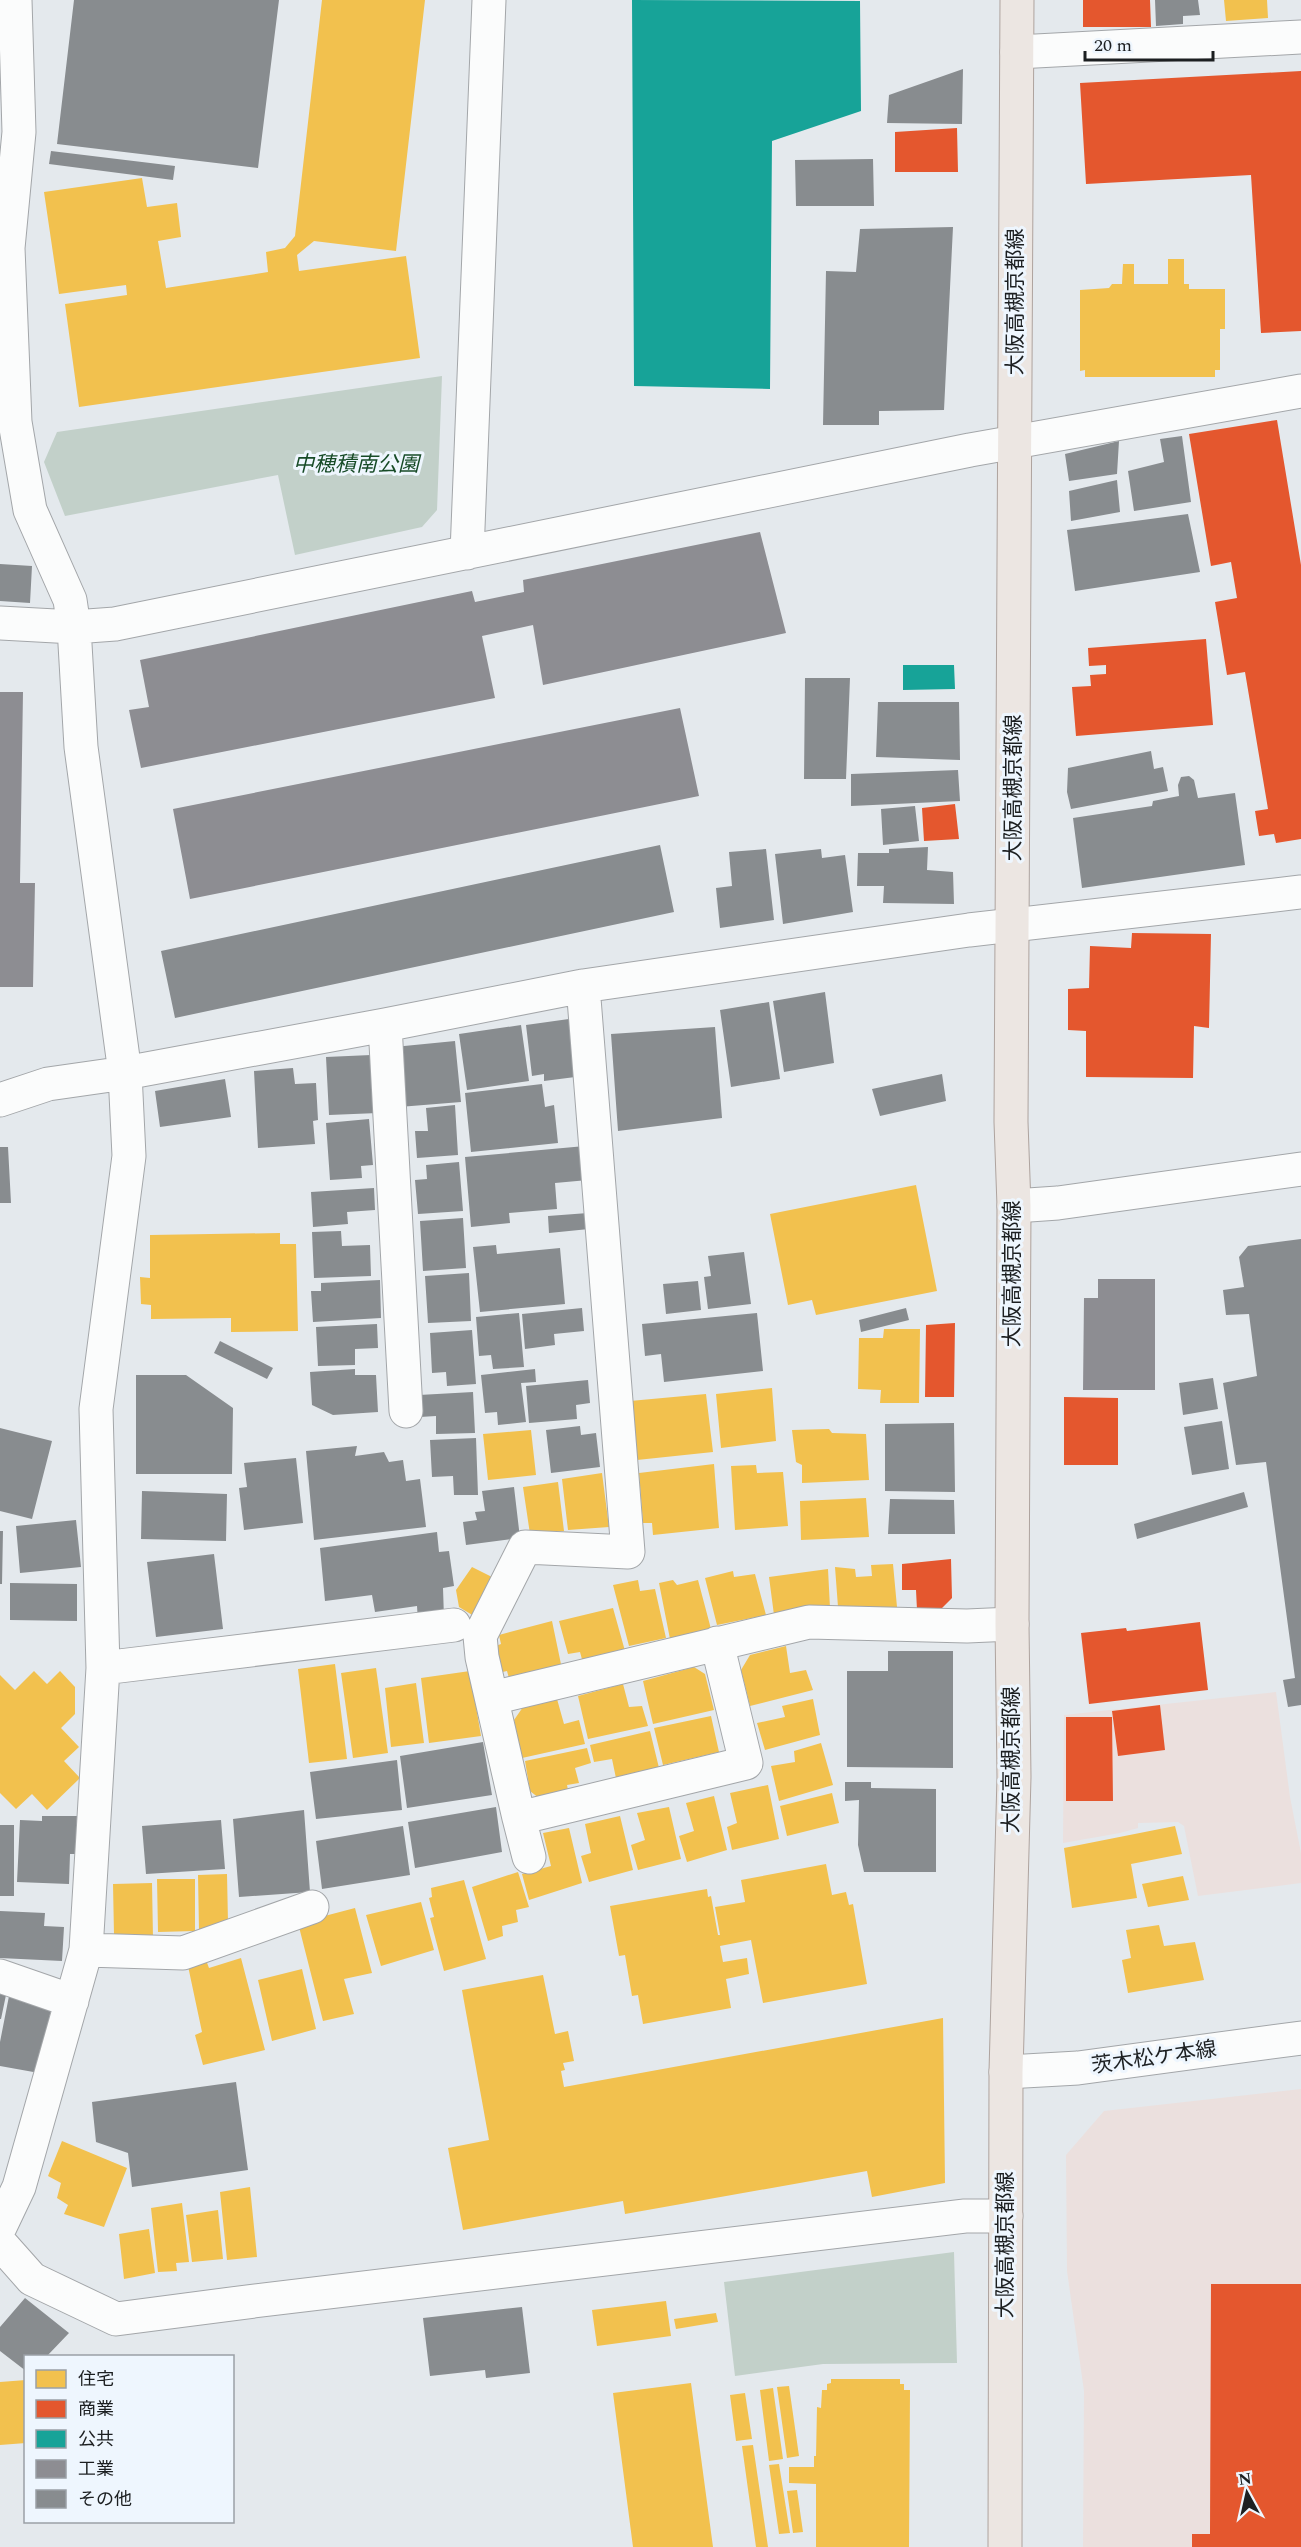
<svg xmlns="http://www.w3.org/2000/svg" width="1301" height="2547" font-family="Spectral,'Noto Sans JP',serif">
  <rect width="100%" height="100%" fill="#e4e9ed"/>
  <path fill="#ebe0de" d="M1276,1692L1290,1797L1301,1853V1883L1198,1896L1184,1826L1178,1822L1138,1823V1828L1120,1833L1063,1843L1064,1715Z
    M1301,2089V2547H1083L1084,2391L1067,2271L1066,2155L1104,2111Z"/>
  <path fill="#c2d0c9" d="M442,376L437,510L422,527L295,555L278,475L65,516L44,462L57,432Z
    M954,2252L957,2363L823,2364L735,2376L724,2282Z"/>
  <path fill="#f2c14e" d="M322,0H425L396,251L314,241L297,255L299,271L406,256L420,358L79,407L65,304L127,295L126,285L59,294L44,192L142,178L147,207L177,203L181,237L158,241L166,288L268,272L266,252L285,248L295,236Z
    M1224,0H1267L1268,18L1226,21Z
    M1168,259H1184V284H1189V289H1225V329H1220V370H1215V377H1085V370L1080,371V290L1109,288L1112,284H1122L1123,264H1134V284H1168Z
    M916,1185L937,1291L816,1315L812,1300L788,1305L770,1214Z
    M280,1233V1244H296L298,1331L231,1332V1318L151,1319V1305L141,1304L140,1277L150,1278V1235Z
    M884,1329H920L919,1403H880L881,1390L858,1389L859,1338H883Z
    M772,1388L776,1441L721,1448L716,1394Z
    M706,1394L713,1452L637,1460L630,1401Z
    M829,1429L832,1433L866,1434L869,1480L802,1483V1465L796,1462L792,1430Z
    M531,1430L536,1475L488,1480L483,1434Z
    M714,1464L719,1528L653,1535L652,1523H643L639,1473Z
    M756,1465L757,1473L783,1472L788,1526L735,1530L731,1466Z
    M602,1473L609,1527L568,1530L562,1479Z
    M558,1482L564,1531L530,1534L523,1487Z
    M866,1498L869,1537L801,1540L800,1501Z
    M893,1564L897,1607H838L835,1567L855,1569L856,1577L872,1576L871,1565Z
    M472,1567L494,1578L474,1616L459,1607L456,1590Z
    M828,1569L830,1608L774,1615L769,1577Z
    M733,1571L734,1577L755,1574L766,1615L717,1625L705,1578Z
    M638,1580L640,1591L655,1589L666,1638L629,1646L613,1585Z
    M673,1580L677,1585L698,1580L711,1629L670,1639L659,1583Z
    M613,1608L625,1651L583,1663L580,1652L568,1654L559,1621Z
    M552,1621L562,1669L510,1682L507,1671L498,1673L493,1647L501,1644L499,1635Z
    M786,1646L790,1673L806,1670L813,1690L750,1706L741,1670L750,1655Z
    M335,1664L347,1759L309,1763L298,1669Z
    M694,1667L705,1674L714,1710L653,1724L643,1681Z
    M376,1668L388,1753L353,1758L341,1673Z
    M34,1671L47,1684L60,1671L75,1687V1714L61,1728L79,1747L64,1761L80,1778L47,1810L32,1794L16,1809L0,1793V1675L15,1690Z
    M470,1671L481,1736L429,1743L421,1678Z
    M416,1683L424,1743L391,1747L385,1688Z
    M623,1684L629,1707L642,1706L648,1726L588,1739L578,1696Z
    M557,1699L564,1724L579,1720L585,1744L522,1758L514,1720L523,1707Z
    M813,1699L820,1735L765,1750L757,1723L785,1717L782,1706Z
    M711,1716L719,1752L663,1765L654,1728Z
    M650,1731L660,1772L617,1783L612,1759L594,1762L590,1745Z
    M821,1743L833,1785L779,1801L771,1766L795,1762L794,1751Z
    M587,1748L591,1763L575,1768L579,1783L567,1785L569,1795L544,1802L530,1791L525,1761Z
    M768,1785L779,1839L732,1850L727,1827L737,1823L730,1793Z
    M832,1793L839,1823L787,1836L780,1806Z
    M714,1796L727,1850L687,1862L679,1836L694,1831L686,1803Z
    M669,1807L681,1859L638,1870L631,1845L645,1840L637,1813Z
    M620,1816L633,1870L589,1882L581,1856L591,1853L585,1824Z
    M1175,1826L1182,1854L1131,1864L1137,1898L1072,1908L1064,1848Z
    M569,1828L582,1883L529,1900L522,1874L551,1866L543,1833Z
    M826,1864L832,1895L846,1892L849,1905L853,1904L867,1984L763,2003L751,1940L720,1946L723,1962L747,1958L749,1974L726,1979L731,2008L643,2024L638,1995L632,1996L625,1955L619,1956L610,1906L707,1889L708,1897L711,1896L718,1935H720L715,1907L745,1902L741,1880Z
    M518,1872L529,1907L516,1910L518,1922L502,1926L503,1936L488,1941L472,1887Z
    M227,1874L228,1923L199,1931L198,1875Z
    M1183,1876L1189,1900L1148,1907L1142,1884Z
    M157,1879H195V1931L158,1932Z
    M464,1880L486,1959L444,1971L430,1918L434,1917L429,1898L432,1897L431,1888Z
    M152,1883L153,1938L114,1935L113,1884Z
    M421,1902L434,1950L381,1966L366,1915Z
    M355,1908L372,1973L344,1979L354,2014L323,2021L298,1923Z
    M1159,1925L1164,1946L1195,1942L1204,1980L1128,1993L1122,1960L1131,1958L1126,1930Z
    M241,1958L265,2050L203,2065L195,2035L202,2032L188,1966L206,1960L209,1968Z
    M302,1969L316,2029L272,2041L258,1980Z
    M543,1975L555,2034L568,2031L574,2061L563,2063L565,2070L561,2071L564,2087L943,2018L945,2183L872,2197L867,2171L625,2214L623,2201L463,2230L448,2148L489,2140L462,1990Z
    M62,2141L127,2168L104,2227L64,2214L68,2205L57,2198L61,2183L48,2176Z
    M250,2187L257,2257L227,2260L220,2192Z
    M182,2203L189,2262L176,2263L177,2271L158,2272L151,2208Z
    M218,2210L223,2259L192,2262L186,2215Z
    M149,2229L155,2273L124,2279L119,2234Z
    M666,2301L671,2336L597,2346L592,2310Z
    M716,2313L718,2322L676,2329L674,2319Z
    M831,2379H900V2384H904V2390H910L909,2547H816V2484L789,2483V2467H814V2456H816L817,2407L821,2408L822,2390H827V2384L831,2383Z
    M26,2380V2443L0,2445V2382Z
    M691,2383L713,2547H633L613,2393Z
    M789,2386L799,2456L787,2458L777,2387Z
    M773,2388L783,2459L769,2461L760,2390Z
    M745,2393L752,2439L736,2441L730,2395Z
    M753,2445L768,2547H756L742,2446Z
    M779,2464L790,2533L779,2534L769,2465Z
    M797,2490L803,2532L793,2533L787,2491Z"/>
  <path fill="#e4572e" d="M1083,0H1150L1151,27H1083Z
    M1301,71V331L1261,333L1251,175L1086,184L1080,83Z
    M957,128L958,172H895V132Z
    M1277,420L1301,565V839L1276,843L1274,834L1259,836L1255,811L1268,809L1245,672L1227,675L1215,602L1237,598L1231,562L1211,566L1189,434Z
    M1206,639L1213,725L1076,736L1072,687L1091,686L1090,675L1106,674V665L1089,666L1088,648Z
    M955,804L959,839L924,841L922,808Z
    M1132,933L1211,934L1209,1028L1194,1026L1193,1078L1086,1077V1031L1068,1030V989L1089,988L1090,946L1131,948Z
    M955,1323L954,1397H925L926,1325Z
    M1064,1397L1118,1398V1465H1064Z
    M951,1559L952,1598L940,1610H917L916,1590H902V1564Z
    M1200,1622L1208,1690L1089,1704L1081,1633L1126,1628L1127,1631Z
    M1160,1705L1165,1750L1118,1756L1112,1711Z
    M1066,1717H1112L1113,1801H1066Z
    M1211,2284H1301V2547H1192V2534H1210Z"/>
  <path fill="#17a398" d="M632,0L860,1L861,111L772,141L770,389L634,386Z
    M903,665H954L955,689L903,690Z"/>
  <path fill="#8d8d92" d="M760,532L786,633L543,685L533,625L482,636L495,698L141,768L129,710L149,707L140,660L472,591L475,602L524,592L523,580Z
    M0,692H23L20,883H35L33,987H0Z
    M680,708L699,796L190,899L173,809Z
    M1098,1279H1155V1390H1083L1084,1298H1098Z"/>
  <path fill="#888c8f" d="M74,0H279L258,168L57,144Z
    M1155,0H1198L1200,15L1183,16V24L1156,26Z
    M963,69L962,124L887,123L889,95Z
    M51,151L175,166L173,180L49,164Z
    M873,159L874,206H796L795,160Z
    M953,227L944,410L879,411V425H823L826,271L856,272L860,229Z
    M1182,436L1191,502L1134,511L1128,471L1164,462L1160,439Z
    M1119,441L1117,474L1069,481L1065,454Z
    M1117,480L1120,512L1071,521L1069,491Z
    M1188,514L1200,572L1075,591L1067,530Z
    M0,564L32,566L30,603L0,601Z
    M805,678H850L846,779H804Z
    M878,702H959L960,760L876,757Z
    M1151,751L1154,769L1163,767L1168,791L1071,809L1067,792L1068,768Z
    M958,770L960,801L851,806V774Z
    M1189,776L1194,780L1198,798L1235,793L1245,865L1082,888L1073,818L1152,806L1153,801L1179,796L1178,785L1181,777Z
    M915,806L919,841L883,845L881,809Z
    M660,845L674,912L175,1018L161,951Z
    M928,847L927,870L953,872L954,904L883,903L884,886H857L858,853H889V849Z
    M766,849L774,920L720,928L716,888L732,886L729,852Z
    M821,849L822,858L845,855L853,912L783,924L775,854Z
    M825,992L834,1063L784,1072L773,1001Z
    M769,1002L780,1079L731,1087L720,1010Z
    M576,1018L583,1076L544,1081V1074L532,1076L526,1025Z
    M521,1025L529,1081L467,1090L459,1034Z
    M715,1027L722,1118L618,1131L611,1034Z
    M455,1041L461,1102L399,1107L394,1047Z
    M371,1055L378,1113L329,1115L326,1057Z
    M293,1068L295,1084L316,1083L318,1120L313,1121L315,1144L258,1148L254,1071Z
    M942,1074L946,1101L880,1116L872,1089Z
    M225,1079L231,1117L160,1127L155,1091Z
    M542,1084L545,1107L554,1105L558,1143L471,1152L465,1093Z
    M455,1105L458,1155L417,1158L415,1131H428L426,1108Z
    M369,1119L373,1165L361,1166L362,1178L330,1180L326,1123Z
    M585,1146L588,1180L555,1183L557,1209L509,1213L510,1223L471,1227L465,1157Z
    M0,1147H8L11,1203H0Z
    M459,1162L463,1211L418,1214L415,1180L427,1179L426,1165Z
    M374,1188L375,1210L347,1212L348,1224L313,1227L311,1192Z
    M588,1213L589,1229L549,1233L548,1216Z
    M463,1218L466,1268L423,1271L420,1221Z
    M341,1231L342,1246L370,1245L371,1276L314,1278L312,1232Z
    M1301,1239V1705L1288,1707L1283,1680L1295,1678L1266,1462L1236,1465L1223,1383L1257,1376L1249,1314L1226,1315L1223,1290L1244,1287L1239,1257L1248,1246Z
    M496,1245L497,1254L560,1248L565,1304L480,1312L473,1247Z
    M744,1252L751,1304L708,1309L704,1277L711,1276L708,1256Z
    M469,1273L471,1321L428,1323L425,1276Z
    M380,1280L381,1318L313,1322L311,1291H321V1283Z
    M698,1281L701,1310L666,1314L663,1284Z
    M582,1308L584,1331L554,1334L555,1345L525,1349L522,1314Z
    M906,1308L909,1320L861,1332L859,1320Z
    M519,1313L524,1367L493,1369L491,1355L479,1356L476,1317Z
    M757,1313L763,1371L664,1382L661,1354L645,1356L642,1324Z
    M377,1324L378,1348L355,1349V1365L318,1366L316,1327Z
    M472,1330L476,1384L447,1386L446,1372L432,1373L430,1333Z
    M220,1341L273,1368L267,1379L214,1353Z
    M355,1369V1375H376L378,1412L333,1415L312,1405L310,1372Z
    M535,1369L536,1382L521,1383L526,1422L498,1425L497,1412L485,1413L481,1375Z
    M136,1375H186L233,1408L232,1474H136Z
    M1213,1378L1218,1409L1183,1415L1179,1383Z
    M588,1380L590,1403L576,1405L577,1419L529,1423L526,1386Z
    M473,1392L475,1433L436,1434V1416L420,1417L419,1395Z
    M1222,1421L1229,1469L1192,1475L1184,1427Z
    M954,1423L955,1492L885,1491V1424Z
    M580,1426L581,1435L596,1433L600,1467L551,1473L546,1430Z
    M0,1428L52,1441L32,1519L0,1511Z
    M476,1438L478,1495H454L453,1476L432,1477L430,1440Z
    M357,1446L355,1456L384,1452L389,1462L403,1460L406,1481L420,1479L426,1527L314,1540L306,1451Z
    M296,1458L303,1523L244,1530L239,1488L247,1487L244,1463Z
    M514,1487L520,1538L466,1545L463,1522L477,1520L475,1512L485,1511L482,1491Z
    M142,1491L227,1494L226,1541L141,1539Z
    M1244,1492L1248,1507L1137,1539L1134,1524Z
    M890,1499L954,1500L955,1534H888Z
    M76,1520L81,1567L20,1573L16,1526Z
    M0,1531H3L2,1584H0Z
    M437,1532L439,1552L449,1551L454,1586L443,1588L444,1618L418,1622L417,1606L375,1612L372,1595L325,1601L320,1548Z
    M214,1554L223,1629L156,1637L147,1562Z
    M10,1583L77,1584V1621L10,1620Z
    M888,1651H953V1768L847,1767V1671H888Z
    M483,1742L492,1795L407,1808L400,1756Z
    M397,1760L402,1810L316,1819L310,1772Z
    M845,1782H871V1788L936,1789V1872H864L858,1845L859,1800L845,1801Z
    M496,1807L502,1852L415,1868L408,1822Z
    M304,1810L310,1892L239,1897L233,1819Z
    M42,1816H77L76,1854H70L69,1884L17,1882L20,1820L42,1821Z
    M221,1820L225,1869L146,1874L142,1826Z
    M0,1825H14V1896H0Z
    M403,1826L410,1875L322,1889L316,1841Z
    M0,1911L45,1913L44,1926L64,1927L62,1961L0,1958Z
    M0,1994L6,1995L1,2019H0Z
    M9,1996L52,2004L39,2073L0,2066V2042Z
    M236,2082L248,2170L132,2187L128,2153L96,2142L92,2102Z
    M25,2298L69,2333L47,2356H26V2371L0,2351V2327Z
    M522,2307L530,2373L486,2378L485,2370L430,2376L423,2318Z"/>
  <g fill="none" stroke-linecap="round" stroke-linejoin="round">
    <g stroke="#a3a6a9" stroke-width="35">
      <path id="minor" d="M1017,52L1301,37
        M467,553L489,0
        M0,623L74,627L115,624L970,450L1301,391
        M385,1025L406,1411
        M0,1100L48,1084L125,1073L385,1025L583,986L969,930L1301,892
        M1014,1206L1058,1203L1301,1169
        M103,1668L454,1625
        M492,1698L809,1622L967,1626L1012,1624
        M519,1818L482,1657L480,1636L525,1547L628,1552L583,986
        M529,1857L519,1818L746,1763L717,1643
        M86,1950L183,1953L312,1907
        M0,1976L72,2001
        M0,2227L19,2187L86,1950L103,1668L96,1409L129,1156L125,1073L81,747L74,627L70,600L30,510L15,422L8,248L19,132L15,0
        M0,2243L32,2279L116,2319L254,2301L965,2216H1006"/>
    </g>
    <g stroke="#a3a6a9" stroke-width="35">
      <path id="tertiary" d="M1006,2072L1078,2068L1301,2038"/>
    </g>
    <g stroke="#aea39e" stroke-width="35">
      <path id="primary" d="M1005,2547L1006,2072L1014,1777L1012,1624L1014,1206L1011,1122L1017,0"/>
    </g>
    <use href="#minor" stroke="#fbfcfc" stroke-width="33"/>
    <use href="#tertiary" stroke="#fbfcfc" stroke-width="33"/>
    <use href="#primary" stroke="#ece6e2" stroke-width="33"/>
  </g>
  <g text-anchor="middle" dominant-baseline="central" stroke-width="6" stroke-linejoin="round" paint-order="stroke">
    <g font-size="21" fill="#1c1f21" stroke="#eef6fe">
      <text transform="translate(1016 302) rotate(-90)">大阪高槻京都線</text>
      <text transform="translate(1014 788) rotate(-90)">大阪高槻京都線</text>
      <text transform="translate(1013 1274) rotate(-90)">大阪高槻京都線</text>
      <text transform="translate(1012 1760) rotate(-90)">大阪高槻京都線</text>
      <text transform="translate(1154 2058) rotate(-8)">茨木松ケ本線</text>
      <text transform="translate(1006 2245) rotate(-90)">大阪高槻京都線</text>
    </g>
    <g font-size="21" font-style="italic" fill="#174b27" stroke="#eef6fe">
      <text x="356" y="465">中穂積南公園</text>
    </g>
  </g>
  <rect x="24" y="2355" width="210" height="168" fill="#eef6fe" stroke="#9aa0a6" stroke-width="1.5"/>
  <rect x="36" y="2370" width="30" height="18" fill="#f2c14e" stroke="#9aa0a6" stroke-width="1.5"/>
  <text x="78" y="2385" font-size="18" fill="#1c1f21">住宅</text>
  <rect x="36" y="2400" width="30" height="18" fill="#e4572e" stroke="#9aa0a6" stroke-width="1.5"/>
  <text x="78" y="2415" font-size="18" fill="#1c1f21">商業</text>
  <rect x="36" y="2430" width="30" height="18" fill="#17a398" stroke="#9aa0a6" stroke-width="1.5"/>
  <text x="78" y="2445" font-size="18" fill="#1c1f21">公共</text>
  <rect x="36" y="2460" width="30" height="18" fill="#8d8d92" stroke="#9aa0a6" stroke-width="1.5"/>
  <text x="78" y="2475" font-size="18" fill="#1c1f21">工業</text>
  <rect x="36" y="2490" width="30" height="18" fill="#888c8f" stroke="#9aa0a6" stroke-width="1.5"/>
  <text x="78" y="2505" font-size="18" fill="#1c1f21">その他</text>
  <g transform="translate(1247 2493) rotate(352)" stroke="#eef6fe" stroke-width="4.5" paint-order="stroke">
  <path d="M0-4.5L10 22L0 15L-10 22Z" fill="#1c1f21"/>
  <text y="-9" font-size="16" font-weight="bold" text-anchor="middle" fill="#1c1f21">N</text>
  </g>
  <path d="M1085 51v9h128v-9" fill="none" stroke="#1c1f21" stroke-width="3"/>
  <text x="1094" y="51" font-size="18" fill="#1c1f21" stroke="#eef6fe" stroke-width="4.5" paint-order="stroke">20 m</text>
</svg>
